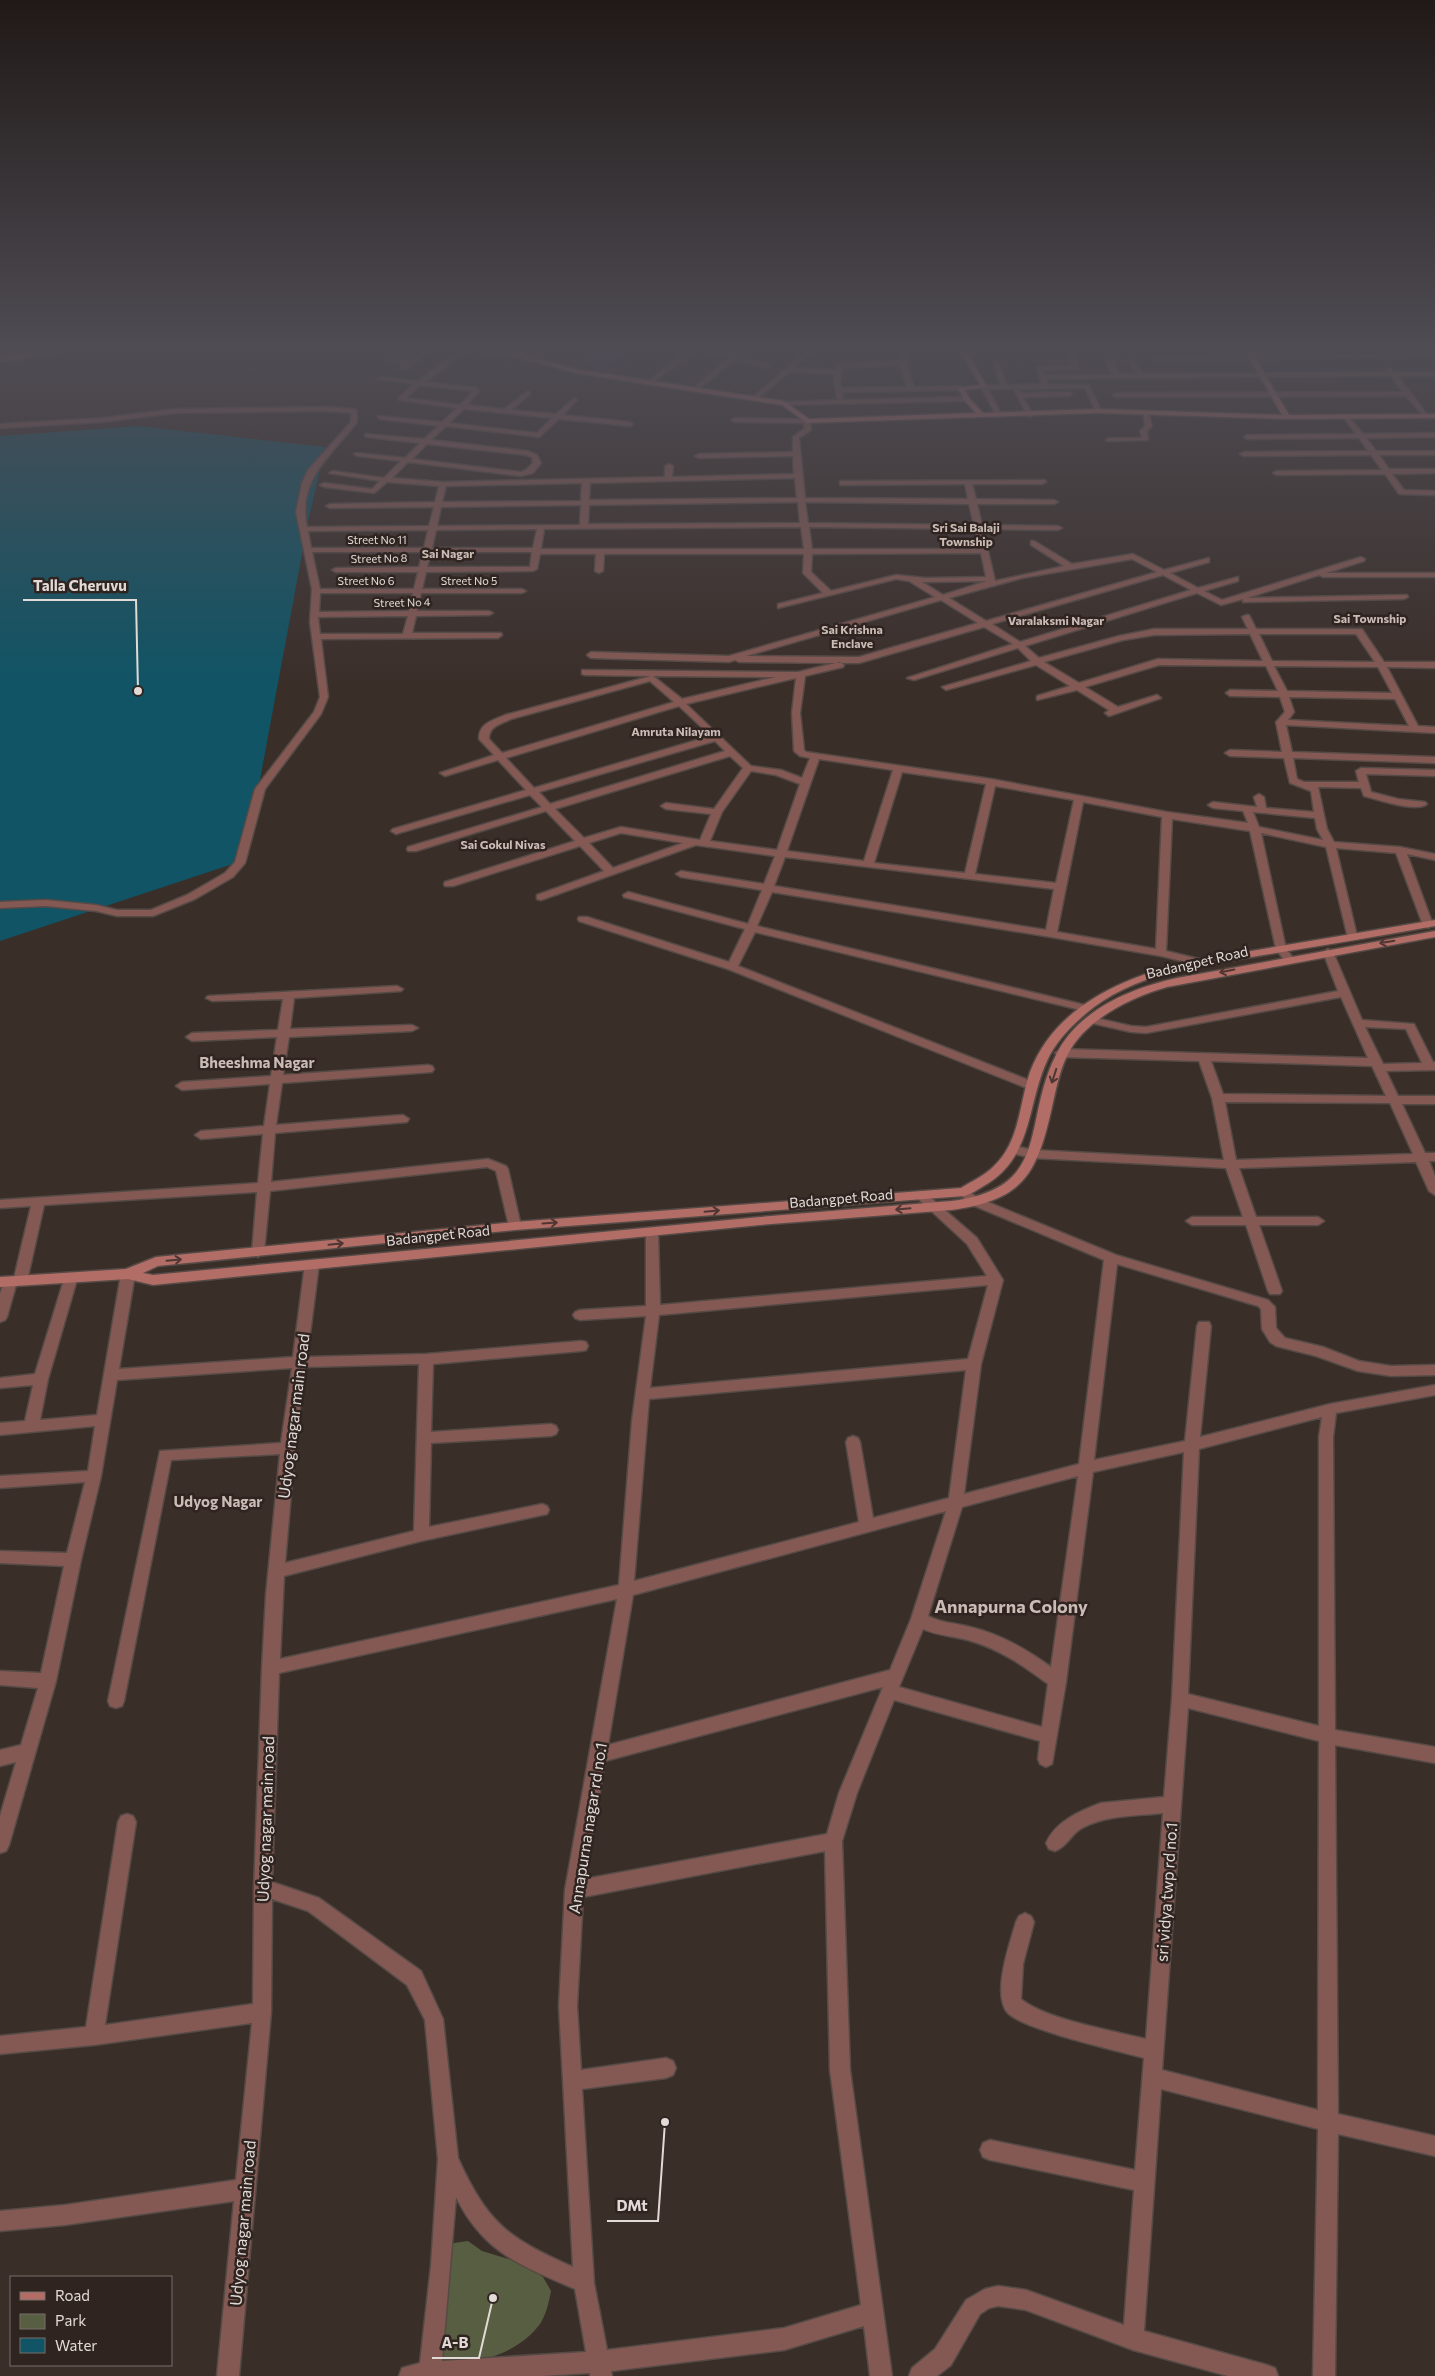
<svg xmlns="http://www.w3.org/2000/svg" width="1435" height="2376" font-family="Commissioner,sans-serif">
  <rect width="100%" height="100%" fill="#3a2e29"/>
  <path fill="#585e41" d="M468,2241L482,2251L522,2263L543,2277L551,2291C549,2302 546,2315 540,2324C517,2355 471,2368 435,2359L443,2255L454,2243Z"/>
  <path fill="#105465" d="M139,426L325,447L308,522L245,860L0,941V436Z"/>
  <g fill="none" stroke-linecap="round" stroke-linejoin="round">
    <g stroke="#554a45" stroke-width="3">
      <path id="street" d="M29,352H35L30,357H26Z
        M420,352H426L405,370L400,369L405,364L389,361L392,359L409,361Z
        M459,352H466L425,382L477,388L479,391L467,405L504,409L528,391L530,392V394L511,410L556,414L574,398L577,400L563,415L630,422L633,424L630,426L559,419L539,437L446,426L431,440L527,451L537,455L541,463L533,473L521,476L408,462L392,478L443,482L665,477V466L669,464L673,466L672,477L794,474L793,456L699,458L695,456L699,454L793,452V437L804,429V423L734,422L731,420L734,418L807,419L810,421L811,430L799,438L805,498L968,499L965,484L840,485V481H843L1045,480L1046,482L1042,484H972L976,499L1054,500L1058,502L1054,504H977L982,525L1058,526L1062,528L1058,530L983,529L995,581L1064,566L1031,545V541H1034L1072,564L1133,554L1164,570L1209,558V562L1170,573L1198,588L1238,577V581L1204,591L1222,600L1361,557L1365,559L1364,561L1326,573H1435V577H1323L1319,575L1247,598L1407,595L1408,597L1404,599L1246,602H1243V599L1221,605L1197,593L1025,646L1039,658L1119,636L1154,629H1248L1242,617L1246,615H1249L1256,629H1362L1384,662H1435V668L1387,667L1418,726L1435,727V733L1286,725L1292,752L1435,757V763L1293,758L1297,779L1304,782H1359L1356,771L1361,768L1435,770V776L1366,774L1371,792L1398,799L1425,802L1427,804C1416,813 1377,799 1364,796L1361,788L1318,787L1327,829L1334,842L1400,847L1435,854V860L1407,854L1433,925L1428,928L1423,925L1396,853L1336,848L1357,936L1356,938H1348L1326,847L1261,833L1286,949L1294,959L1293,961H1285L1276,949L1250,831L1172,819L1166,951L1207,961L1208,963L1203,966L1161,956L1051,937L772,892L757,926L1089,1006L1091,1008L1089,1010L1085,1011L755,932L738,966L1036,1083L1038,1086L1036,1089L1032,1090L728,969L579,921L578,919L579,917H587L729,962L745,929L624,897L623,895L628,892L748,924L762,890L681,877L676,874L681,871L764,884L775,856L696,845L541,900L537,899V895L604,871L580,846L453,886H445L444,884L445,882L575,841L546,811L416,851H408L407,849L408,847L542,807L530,795L399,833L396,834L391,831L393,829L526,790L498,760L445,776L440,773L494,755L479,739C479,723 492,721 505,715L651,676L585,675L582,674V670L798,672L840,662L844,665L843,667L805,676L800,713L804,750L806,752L991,779L1167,812L1248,823L1243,811L1213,808L1208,805L1213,802L1257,807L1254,797L1259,794L1264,797L1266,808L1314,812L1311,791L1290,783L1284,758L1230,756L1225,753L1230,750L1282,752L1276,722L1285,712L1280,697L1230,696L1226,693L1230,690L1278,691L1266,666L1159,665L1085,687L1118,707L1157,695L1161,698L1109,716L1105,713L1109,710L1077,690L1037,700V696L1070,686L1036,665L946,690L942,687L1031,661L1018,648L914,680L907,678L1013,644L984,627L859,663L739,662L735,660L729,662L591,658L587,655L591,652L729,656L935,597L909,581L896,579L778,608V604L823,593L803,573L804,554H604L603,571L599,573L595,571L596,554H540L537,569L533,571L426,572L422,589H522L526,591L522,593H421L417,611H489L493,613L489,615L416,616L412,633H501L502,635L498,638L321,639L328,697L321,714L265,789L245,863L233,877L195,899L153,916H117L96,911L46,906L0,908V902L46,900L96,905L117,910H151L187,895L225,873L235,862L255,789L314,712L320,697L310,622L312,589L296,512L302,483L308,470L351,422V413L326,411L176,413L102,422L0,428V424L102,418L176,409L326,407L354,409L357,411V422C331,456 297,479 307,527L429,526L434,507L330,508L326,506L330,504L435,502L439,486L387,482L374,493L324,487L320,485L324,483L372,489L380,481L329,473L333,471L384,478L401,461L358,456L354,454L356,453L405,458L420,443L367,437L365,436V434L424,439L439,426L380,419L378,418V416L442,422L457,408L399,400V398L413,384L378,379L381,377L417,381ZM420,385L473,391L460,405L406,398ZM464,409L552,418L537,433L449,423ZM427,444L526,455L532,457L533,463L527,469L521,472L412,459ZM795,478L797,498L589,500L590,483ZM582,483L581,501L442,502L446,486ZM798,502L800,523L588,524L589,505ZM805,502L969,504L974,525L808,523ZM581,505L580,525L437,526L441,507ZM801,527L804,549H541L544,529ZM809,527L975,529L980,549H812ZM537,529L533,548H432L436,530ZM428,530L424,548H311L308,531ZM312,552H423L419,567L336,568L332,570L336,572H418L414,589H320ZM431,552H532L530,567H427ZM981,553L986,577L926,578L896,575L831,591L811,572L812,554ZM1132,559L1157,572L986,621L949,598L1022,578ZM1163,575L1191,590L1020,642L992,624ZM987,581L943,595L922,582H926ZM320,593H413L409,611L319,612ZM941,600L978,623L859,657L746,656ZM408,616L403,634H320L318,617ZM1250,634L1263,661L1158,659L1079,683L1044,662L1123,640L1154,635ZM1259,634H1356L1375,662L1272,661ZM1274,666L1378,667L1392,693L1287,691ZM653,676L776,677L682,699ZM796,678L792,713L794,751L800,756L810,758L802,778L781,770L751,766L686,704ZM650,681L674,702L502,753L489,739C489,726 501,724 511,719ZM1289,697L1395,699L1409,726L1288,720L1294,712ZM679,706L711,736L534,788L506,758ZM715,741L725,751L550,804L539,792ZM730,756L743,768L714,809L666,803L661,806L666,809L711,814L700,840L621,827L584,838L555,809ZM819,759L893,770L864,861L787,851ZM751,771L776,775L800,784L777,850L710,841L722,812ZM902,772L986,784L965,873L874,863ZM995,786L1074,800L1056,883L975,874ZM1083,802L1162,817L1156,949L1057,932ZM1253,812L1315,818L1317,829L1323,840L1259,827ZM621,833L683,843L613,868L589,843ZM785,857L1054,889L1046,930L774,886Z
        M518,352H525L520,356H516Z
        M685,352H691L650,385H646V383Z
        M702,352L734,354L737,352H743L737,358L771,365L768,367L733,361L695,392L693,391V389L730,357Z
        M805,352H811L793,368L836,370L837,366L840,364L900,361L902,352H908L906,363L914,387L961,386L964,388L961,390L842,392L843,398L841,400L966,397L969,399L966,401L784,405L781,403L782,402L839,400L837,398L834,381L835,374L789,372L756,400H752V398ZM900,365L907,387L841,388L840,381L843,368Z
        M1071,352L1074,354L1078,369L1042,370L1044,375H1111L1104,352H1110L1118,374H1137L1128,360L1131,358L1143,374L1388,372L1386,369L1389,367L1395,372H1435V376H1398L1428,416L1425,418L1406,396L1116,397L1113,395L1116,393L1403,392L1391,376L1046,379L1048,384L1089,385L1101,411L1096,412L1085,388L1018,389L1021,393L1069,392L1072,394L1069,396L1023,397L1033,415L1030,417L1027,415L1014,389H988L1002,416L997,417L981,387L984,385H1000L994,363L999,364L1007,385L1042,384L1036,367L1072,366L1068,354Z
        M1435,353V357L1155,360L1152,358L1155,356Z
        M1143,411L1148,412L1152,426L1147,431L1148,440L1107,441L1106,440L1109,438H1142L1140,431L1145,426Z
        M1346,414L1363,434L1435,433V437L1366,438L1376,451H1435V455H1379L1389,469H1435V473L1392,474L1404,490L1435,491V495L1399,494L1385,474L1277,475L1273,473L1277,471L1382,470L1371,455L1244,456L1240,454L1244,452L1368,451L1359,438L1247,439L1244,437L1247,435L1356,434L1343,416Z
        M1328,949L1333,952L1362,1020L1414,1024L1433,1062H1435V1070L1386,1071L1398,1096H1435V1104H1402L1425,1153H1435V1161H1429L1435,1176V1195L1429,1191L1416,1162L1239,1168L1256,1217H1318L1324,1221L1318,1225H1259L1282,1291L1280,1294H1270L1268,1291L1246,1225H1192L1186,1221L1192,1217H1243L1226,1168L1033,1158L1011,1153L1009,1150L1015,1146L1033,1150L1224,1160L1212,1098L1199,1061L1061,1057L1055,1053L1061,1049L1368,1058L1341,997L1146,1033L1131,1032L1087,1022L1085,1020L1091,1017L1131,1026L1146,1027L1338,991L1323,952ZM1365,1027L1406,1029L1422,1063L1383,1064ZM1211,1061L1372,1066L1386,1096L1223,1094ZM1225,1102L1390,1103L1413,1154L1236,1160Z
        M397,986L403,989L401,991L294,998L290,1029L412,1025L418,1028L412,1031L289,1037L283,1075L428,1065L432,1066L434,1069L432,1072L282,1083L276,1125L403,1115L409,1119L407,1122L275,1133L271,1182L488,1159L506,1166L508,1169L521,1226L520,1229H510L509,1226L496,1171L487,1167L270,1191L264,1252L258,1257L252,1252L257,1192L44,1205L27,1281L25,1284L16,1285L7,1317L5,1320L0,1322V1294L5,1279L14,1278L31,1206L0,1208V1200L258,1183L263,1134L201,1139L195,1135L201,1131L264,1126L270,1084L182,1090L176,1086L182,1082L271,1076L277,1037L192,1041L186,1037L192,1033L278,1030L283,999L212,1001L206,998L208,996Z
        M964,1188L978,1198L1116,1255L1268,1300L1275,1307L1276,1328L1285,1338L1323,1347L1359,1361L1391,1366L1435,1365V1375L1391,1376L1358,1371L1316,1356L1276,1346L1270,1342L1262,1329L1261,1309L1258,1306L1117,1264L1094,1460L1185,1441L1197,1326L1199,1322H1209L1211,1326L1200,1437L1330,1404L1435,1385V1395L1336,1413L1333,1437L1335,1730L1435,1747V1763L1335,1745L1338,2114L1435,2136V2156L1338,2134L1335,2376H1313L1318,2129L1161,2089L1144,2331L1267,2365L1275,2368L1278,2376H1228L1133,2350L1026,2310L998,2306L989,2308L980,2314L951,2365L937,2376H909L912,2368L935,2349L966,2300L985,2289L998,2286L1026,2290L1124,2325L1134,2190L990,2160L983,2157L980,2150L983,2143L990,2140L1135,2170L1144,2058C1119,2051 1020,2029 1007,2012C992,1993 1010,1943 1016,1922L1019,1916L1025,1913L1031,1916L1034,1922L1023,1964L1021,1999C1044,2019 1114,2031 1146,2039L1163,1813C1135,1816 1107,1815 1082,1828C1071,1834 1067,1847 1055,1851L1049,1849L1046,1843C1056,1821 1080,1811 1101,1803L1164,1797L1172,1699L1184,1452L1093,1472L1066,1682L1052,1764L1046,1767L1040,1764L1038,1759L1040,1741L894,1700L857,1793L842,1841L850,2070L892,2376H870L864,2326L784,2350L611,2371L612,2376H590V2373L542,2376H399L402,2368L420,2363L431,2266L438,2159L425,2020L407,1985L308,1911L272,1899L271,2012L239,2376H217L234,2201L65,2225L0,2231V2211L65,2205L236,2180L252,2023L94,2045L0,2054V2036L86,2027L118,1822L121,1816L127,1814L133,1816L136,1822L105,2025L253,2004L254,1888L262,1668L266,1595L280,1454L171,1460L124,1701L122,1706L116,1708L110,1706L108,1701L160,1451L281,1443L292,1368L117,1380L101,1476L81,1560L56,1681L9,1845L6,1851L0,1853V1816L16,1762L0,1766V1750L21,1745L38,1688L0,1685V1671L41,1673L64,1566L0,1563V1551L67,1553L85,1482L0,1488V1476L88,1471L95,1426L0,1435V1423L25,1421L33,1385L0,1388V1378L35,1374L66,1273H76L78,1276L48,1379L40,1420L97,1415L121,1274L123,1271H133L135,1274L119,1369L293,1357L305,1264L307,1261H317L319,1264L307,1357L426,1354L581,1341L586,1342L588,1346L586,1350L581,1351L433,1364L431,1432L551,1424L556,1426L558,1430L556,1434L551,1436L431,1443L429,1527L542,1504L547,1506L549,1510L547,1514L421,1541L284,1576L280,1659L619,1585L632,1421L646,1316L580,1320L575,1318L573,1315L575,1312L580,1310L646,1306V1232L652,1228L658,1232L660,1305L987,1276L967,1244L914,1195L920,1191L924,1192L977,1238L1003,1280L981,1364L964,1494L1079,1464L1104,1260L970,1204L958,1192ZM988,1285L968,1359L650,1388L659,1315ZM419,1364L414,1531L285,1563L295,1448L305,1367ZM966,1370L949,1498L873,1518L860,1442L858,1438L853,1436L848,1438L846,1442L859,1522L634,1581L649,1399ZM1322,1417L1319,1437V1726L1188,1694L1199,1449ZM1078,1476L1051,1667C1026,1649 1000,1634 970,1627C955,1623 941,1623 928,1616L962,1507ZM946,1511L911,1619L890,1670L608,1745L633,1595ZM617,1599L565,1890L559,2006L573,2267C508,2238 488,2224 458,2158L443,2019L421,1971L319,1898L272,1882L279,1673ZM923,1629C938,1636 955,1636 971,1641C1001,1650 1024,1666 1048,1684L1042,1727L899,1687ZM883,1687L839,1793L827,1834L585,1879L605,1761ZM1188,1708L1319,1741L1318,2110L1162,2070ZM825,1851L830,2070L861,2305L784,2328L607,2350L594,2283L582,2089L666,2078L673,2075L676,2068L673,2061L666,2058L581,2070L577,2006L583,1897ZM456,2197C484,2253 520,2265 575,2289L586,2352L442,2361Z"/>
    </g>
    <g stroke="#554a45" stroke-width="3">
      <path id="secondary" d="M44,352H58L0,362V358Z
        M484,352L518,353L575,369L784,401L809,419L976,413L964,400L958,388L980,385L961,352H967L987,387L965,390L969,398L983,413L1098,409L1282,415L1246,352H1252L1289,415L1435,414V418L1287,419L1098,413L807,423L782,405L574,373L518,357Z
        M1435,920V926C1380,936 1325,945 1270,954C1211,964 1144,970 1094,1007C1076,1021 1056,1040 1047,1061C1027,1104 1033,1156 987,1184C980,1188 972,1194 964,1196L515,1230L158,1266L143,1273L153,1275L760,1217L951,1201C1053,1188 1021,1124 1056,1055C1078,1010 1131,988 1177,978L1435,931V937L1167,987C1131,997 1084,1020 1067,1056C1059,1072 1056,1090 1052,1107C1037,1175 1023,1200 951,1210L760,1225L153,1285L128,1279L0,1287V1277L126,1269L156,1257L515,1222L961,1188C972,1181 984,1176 993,1167C1020,1143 1019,1104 1030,1072C1055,1006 1123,978 1186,962Z"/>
    </g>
    <use href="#street" fill="#845954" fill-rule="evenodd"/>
    <use href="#secondary" fill="#b26e66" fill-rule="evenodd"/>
  </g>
  <path fill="#523653" d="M586,358L631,360L607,372L587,366Z"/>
  <path fill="#422c44" d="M631,352V360L607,372L606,364Z"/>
  <path fill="#5f3f61" stroke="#422c44" d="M601,352H631L606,364L586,358Z"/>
  <defs><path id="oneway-shaft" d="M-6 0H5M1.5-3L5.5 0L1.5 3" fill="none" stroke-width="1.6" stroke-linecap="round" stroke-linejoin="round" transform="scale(1.25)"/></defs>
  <g stroke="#503632">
    <use href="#oneway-shaft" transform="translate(1387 942) rotate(170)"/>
    <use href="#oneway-shaft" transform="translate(1227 971) rotate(169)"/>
    <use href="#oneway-shaft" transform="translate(1054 1076) rotate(108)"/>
    <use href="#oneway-shaft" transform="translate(903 1209) rotate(175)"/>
    <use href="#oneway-shaft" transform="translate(712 1211) rotate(-5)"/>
    <use href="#oneway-shaft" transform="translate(550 1223) rotate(-4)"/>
    <use href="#oneway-shaft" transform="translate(336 1244) rotate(-6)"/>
    <use href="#oneway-shaft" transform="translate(174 1260) rotate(-5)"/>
  </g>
  <linearGradient id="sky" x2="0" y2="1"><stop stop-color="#201917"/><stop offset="0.51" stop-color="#4f4c54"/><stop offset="1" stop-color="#4f4c54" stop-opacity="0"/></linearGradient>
  <rect width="1435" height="684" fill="url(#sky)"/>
  <g text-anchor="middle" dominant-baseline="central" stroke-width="5" stroke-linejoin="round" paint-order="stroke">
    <g font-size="11" fill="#e2dad7" stroke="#2f2420">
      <text x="377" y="539">Street No 11</text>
      <text transform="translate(379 558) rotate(-1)">Street No 8</text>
      <text x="366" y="580">Street No 6</text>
      <text x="469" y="580">Street No 5</text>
      <text transform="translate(402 602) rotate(-1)">Street No 4</text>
    </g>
    <g font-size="12" font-weight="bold" fill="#cabbb5" stroke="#2f2420">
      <text x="966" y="527">Sri Sai Balaji<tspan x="966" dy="14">Township</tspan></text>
      <text x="448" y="553">Sai Nagar</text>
      <text x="1370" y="618">Sai Township</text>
      <text x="1056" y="620">Varalaksmi Nagar</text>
      <text x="852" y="629">Sai Krishna<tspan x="852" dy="14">Enclave</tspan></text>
      <text x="676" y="731">Amruta Nilayam</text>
      <text x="503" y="844">Sai Gokul Nivas</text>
    </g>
    <g font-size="14" fill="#e2dad7" stroke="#2f2420">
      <text transform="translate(1197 962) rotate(-13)">Badangpet Road</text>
      <text transform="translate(841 1198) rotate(-5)">Badangpet Road</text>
      <text transform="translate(438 1235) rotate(-6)">Badangpet Road</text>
    </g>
    <g font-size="15" font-weight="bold" fill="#cabbb5" stroke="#2f2420">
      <text x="257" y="1062">Bheeshma Nagar</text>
      <text x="218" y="1501">Udyog Nagar</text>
    </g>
    <g font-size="16" fill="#e2dad7" stroke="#2f2420">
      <text transform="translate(293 1416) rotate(-83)">Udyog nagar main road</text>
      <text transform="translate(265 1819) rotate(-88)">Udyog nagar main road</text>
      <text transform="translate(587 1828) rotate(-81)">Annapurna nagar rd no.1</text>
      <text transform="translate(1166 1892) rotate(-86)">sri vidya twp rd no.1</text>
      <text transform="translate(242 2223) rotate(-85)">Udyog nagar main road</text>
    </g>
    <g font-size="18" font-weight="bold" fill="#cabbb5" stroke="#2f2420">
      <text x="1011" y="1606">Annapurna Colony</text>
    </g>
  </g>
  <path fill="none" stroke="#e2dad7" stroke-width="2" d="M138 691L136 600H23M665 2122L658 2221H607M493 2298L479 2358H432"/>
  <g fill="#e2dad7" stroke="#2f2420" stroke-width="2">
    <circle cx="138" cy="691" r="5"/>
    <circle cx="665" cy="2122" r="5"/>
    <circle cx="493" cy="2298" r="5"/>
  </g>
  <g font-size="15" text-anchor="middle" font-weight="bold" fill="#e2dad7" stroke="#2f2420" stroke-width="5" stroke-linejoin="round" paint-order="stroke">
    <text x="80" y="591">Talla Cheruvu</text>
    <text x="632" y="2211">DMt</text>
    <text x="455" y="2348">A-B</text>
  </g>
  <rect x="10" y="2276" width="162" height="90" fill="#2f2420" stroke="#776d69"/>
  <rect x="20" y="2292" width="25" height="8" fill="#b26e66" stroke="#776d69"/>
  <text x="55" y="2301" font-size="15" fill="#e2dad7">Road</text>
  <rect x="20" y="2314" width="25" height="15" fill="#585e41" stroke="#776d69"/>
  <text x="55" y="2326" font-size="15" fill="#e2dad7">Park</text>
  <rect x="20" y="2338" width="25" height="15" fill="#105465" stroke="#776d69"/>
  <text x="55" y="2351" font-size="15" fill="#e2dad7">Water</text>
</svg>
